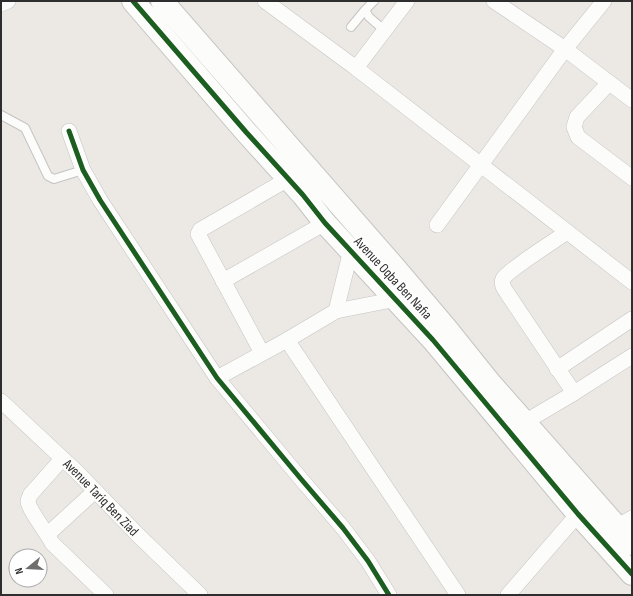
<svg xmlns="http://www.w3.org/2000/svg" width="633" height="596" font-family="'Sofia Sans Condensed',sans-serif">
  <rect width="100%" height="100%" fill="#ece8e4"/>
  <g fill="none" stroke-linecap="round" stroke-linejoin="round">
    <g stroke="#c5c4c5" stroke-width="10">
      <path id="lane" d="M374,1L365,10L369,17L384,30
        M351,27L365,10
        M1,115L25,128L48,176L54,179L83,170"/>
    </g>
    <g stroke="#c5c4c5" stroke-width="16">
      <g id="street">
        <path d="M265,1L356,68L632,282"/>
        <path d="M494,1L565,49L632,100"/>
        <path d="M1,4L8,1"/>
        <path d="M356,68L407,1"/>
        <path d="M609,83L577,117L574,127L578,137L632,178"/>
        <path d="M69,131L83,170L100,200L217,378L301,479L343,528L368,561L389,595"/>
        <path d="M437,225L565,49L604,1"/>
        <path d="M567,232C556,240 508,270 503,279C501,283 504,289 507,293L574,393"/>
        <path d="M223,281L325,223"/>
        <path d="M336,311L351,250"/>
        <path d="M287,340L458,595"/>
        <path d="M262,353L198,234L200,230L288,179"/>
        <path d="M557,369L632,319"/>
        <path d="M217,378L287,340L336,311L397,299"/>
        <path id="s1" d="M1,401L77,472L138,535L200,595"/>
        <path d="M525,422L574,393L632,356"/>
        <path d="M62,459L30,495C30,496 28,501 28,501C28,509 48,534 52,543L106,595"/>
        <path d="M616,527L632,518"/>
        <path d="M48,534L95,491"/>
        <path d="M508,595L578,514"/>
      </g>
    </g>
    <g stroke="#c5c4c5" stroke-width="24">
      <path id="secondary" d="M133,1L246,132L303,195L325,223L433,340L578,514L632,574
        M162,1L395,268L446,328L490,383L632,544"/>
    </g>
    <use href="#lane" stroke="#fcfcfb" stroke-width="8"/>
    <use href="#street" stroke="#fcfcfb" stroke-width="15"/>
    <use href="#secondary" stroke="#fcfcfb" stroke-width="22"/>
    <g stroke="#fff" stroke-width="8">
      <path id="cycleway" d="M133,1L246,132L303,195L325,223L433,340L578,514L632,574
        M69,131L83,170L100,200L217,378L301,479L343,528L368,561L389,595"/>
    </g>
    <use href="#cycleway" stroke="#1b5e20" stroke-width="5"/>
  </g>
  <g text-anchor="middle" dominant-baseline="central" stroke-width="3" stroke-linejoin="round" paint-order="stroke">
    <g font-size="14" fill="#2e2e2e" stroke="#fff">
      <text transform="translate(393 278) rotate(47)">Avenue Oqba Ben Nafia</text>
      <text stroke="none"><textPath href="#s1" startOffset="139">Avenue Tariq Ben Ziad</textPath></text>
    </g>
  </g>
  <rect width="633" height="596" fill="none" stroke="#2e2e2e" stroke-width="4"/>
  <g transform="translate(28 568) rotate(252)"><circle r="19" fill="#ffffff" stroke="#ababab"/>
  <path d="M0-3L7 15L0 10L-7 15Z" fill="#706f6e"/>
  <text y="-6" font-size="11" font-weight="bold" text-anchor="middle" fill="#2e2e2e">N</text>
  </g>
</svg>
